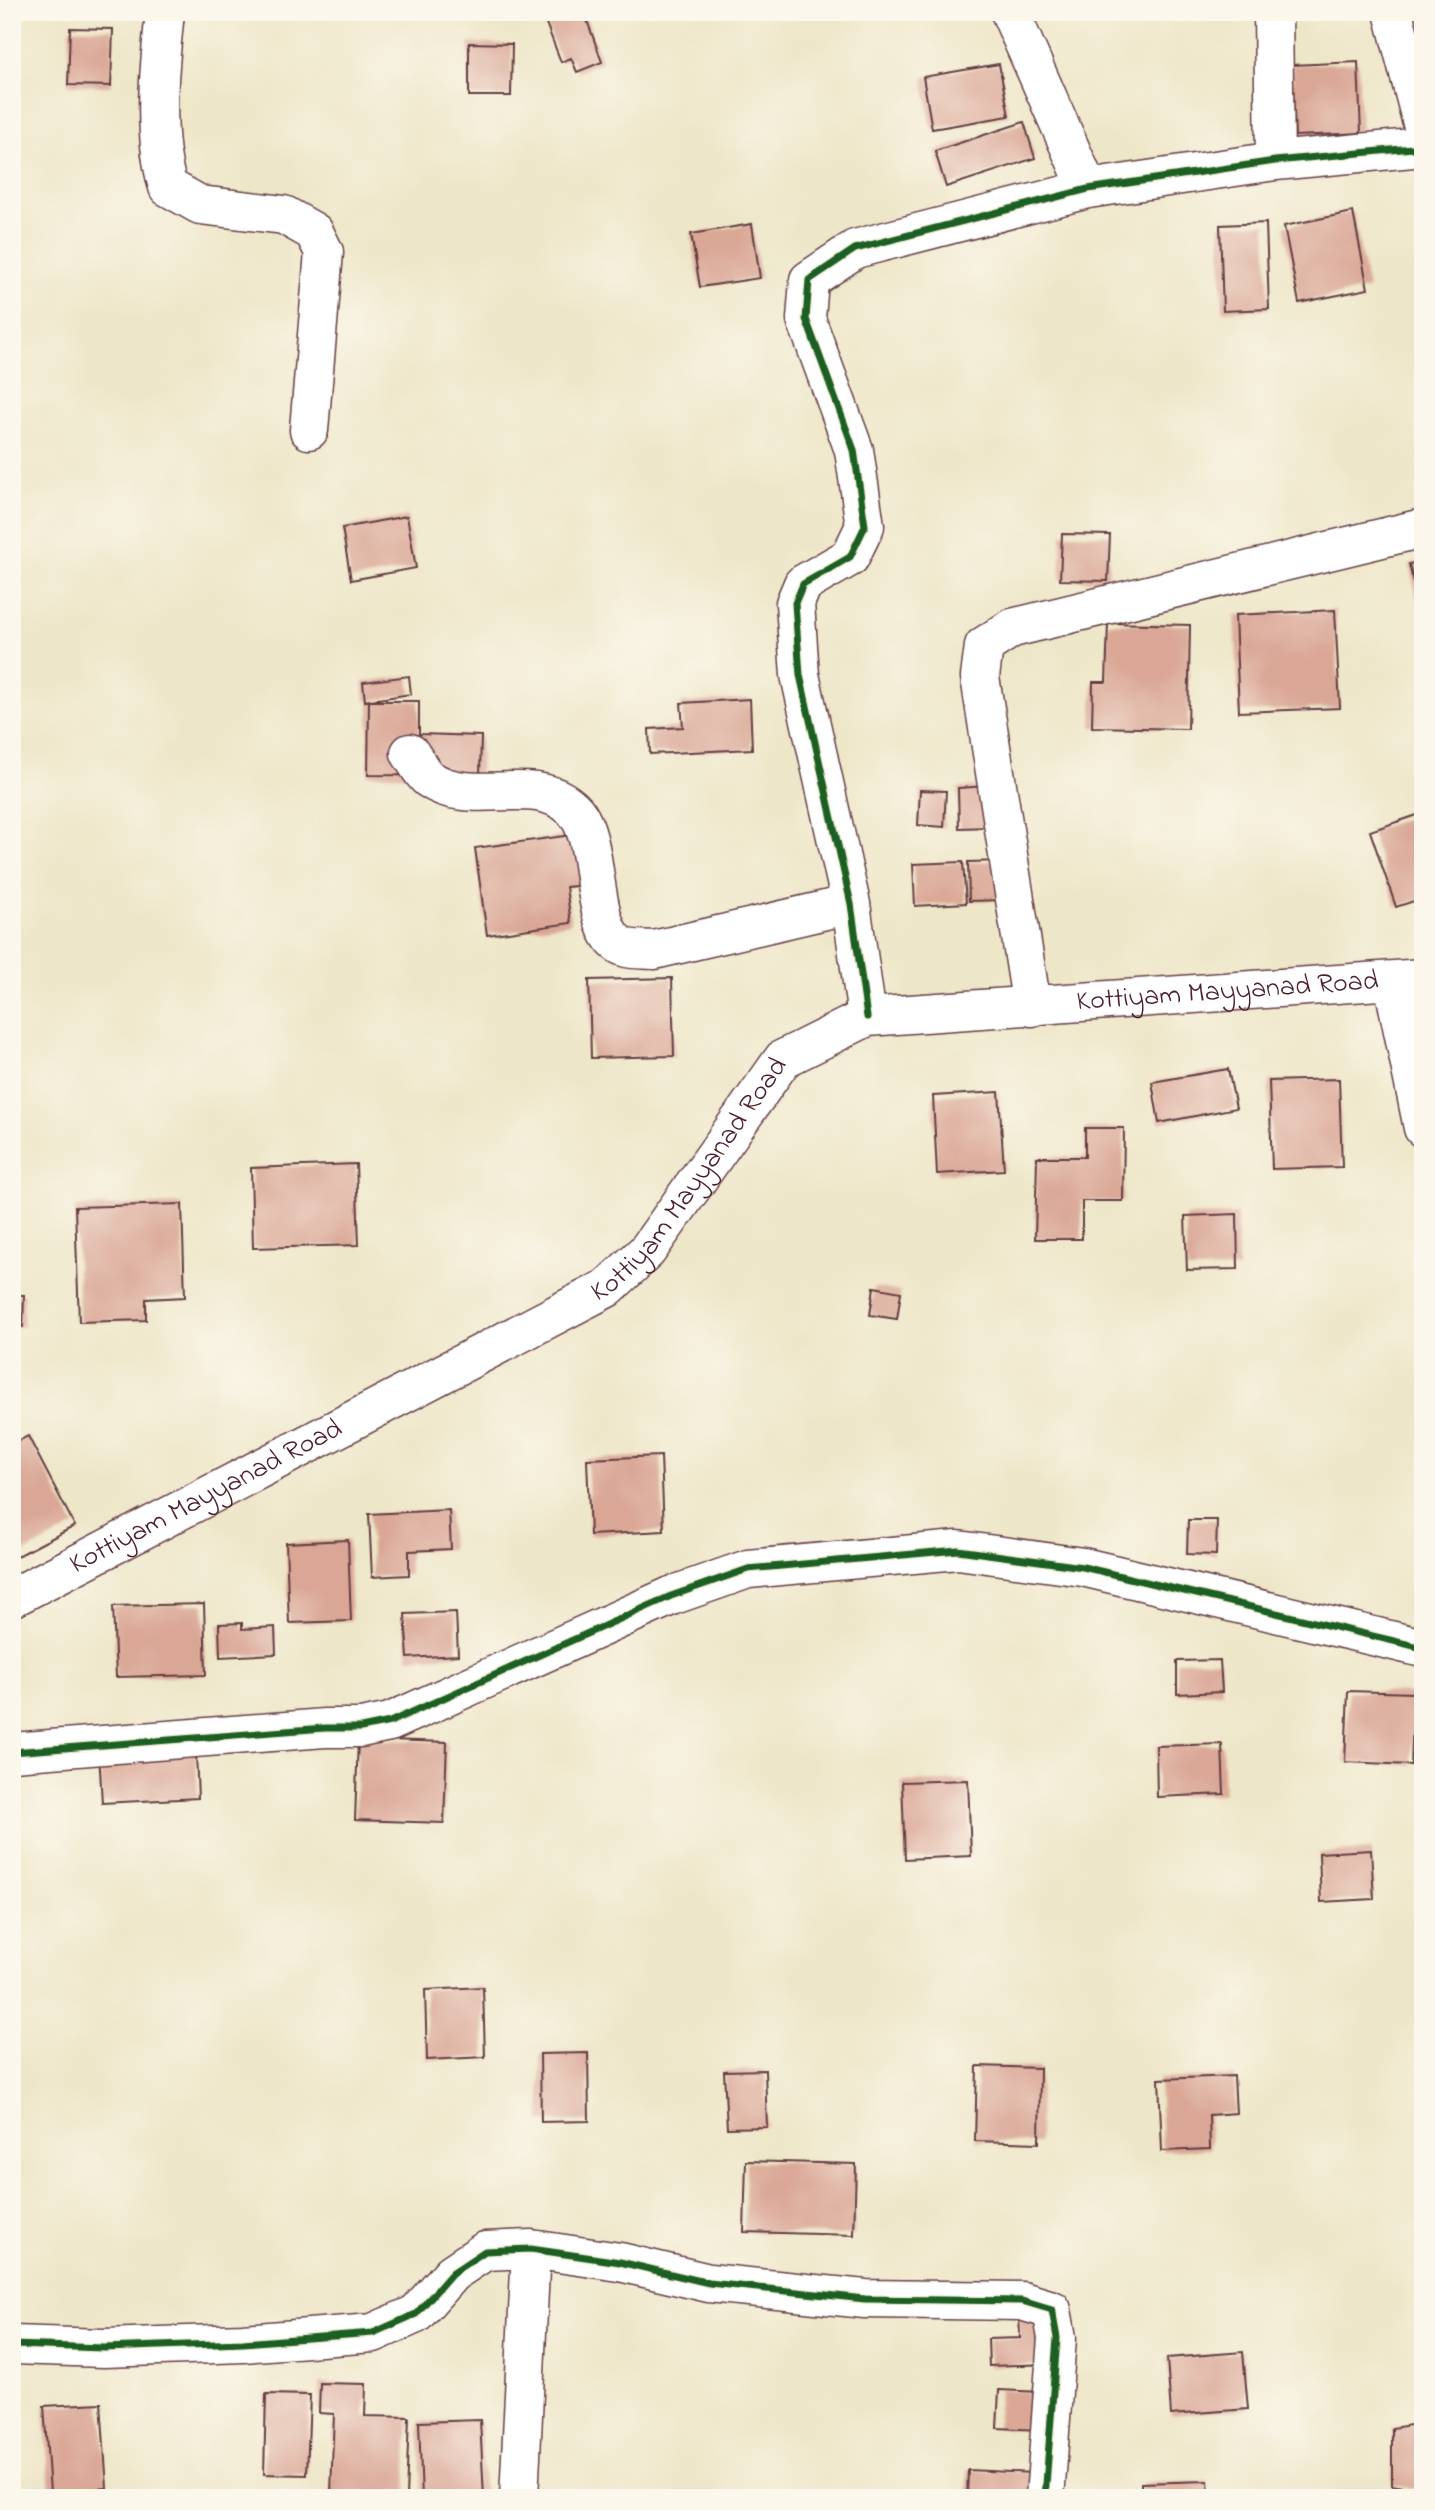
<svg xmlns="http://www.w3.org/2000/svg" width="1435" height="2510" font-family="'Indie Flower',sans-serif">
  <rect width="100%" height="100%" fill="#fbf7ec"/>
  <filter id="ink" filterUnits="userSpaceOnUse"><feTurbulence type="fractalNoise" baseFrequency=".0143" numOctaves="2"/><feDisplacementMap in="SourceGraphic" scale="14" xChannelSelector="R" yChannelSelector="G"/><feConvolveMatrix kernelMatrix="1 2 1 2 8 2 1 2 1" color-interpolation-filters="sRGB"/></filter>
  <filter id="wash" filterUnits="userSpaceOnUse"><feTurbulence type="fractalNoise" baseFrequency=".00686" numOctaves="4" result="noise"/><feDisplacementMap in="SourceGraphic" scale="28" xChannelSelector="R" yChannelSelector="G"/><feGaussianBlur stdDeviation="1.57" result="paint"/><feColorMatrix in="noise" values="0 0 0 0 0 0 0 0 0 0 0 0 0 0 0 0 0 1.4 0 .05"/><feComposite in="paint" operator="in"/></filter>
  <g filter="url(#wash)">
    <rect width="100%" height="100%" fill="#eee6c8"/>
    <g id="blocks">
      <path fill="#daa796" d="M561,12H584L602,62L577,72L571,58L561,62L544,18Z
        M70,28L113,29L111,86L68,85Z
        M469,43L512,44L511,96H469Z
        M1358,62L1361,133L1295,136L1292,65Z
        M999,64L1009,116L932,129L923,77Z
        M1024,122L1035,158L946,187L935,151Z
        M1353,212L1368,289L1299,303L1284,226Z
        M1266,223L1269,309L1223,311L1220,225Z
        M752,224L760,278L700,287L691,234Z
        M407,516L416,568L351,580L342,528Z
        M1062,534L1110,535L1108,581L1060,580Z
        M1423,561V621H1422L1409,564Z
        M1335,610L1340,708L1239,712L1235,615Z
        M1108,623L1190,625L1188,729L1092,727L1093,682H1106Z
        M409,676L411,694L365,701L363,682Z
        M750,699L752,749L650,754L649,729L683,727L681,703Z
        M369,701H419V734L481,736L480,776L368,775Z
        M989,786L990,827L959,828L958,788Z
        M920,790L946,791L944,827L918,825Z
        M1423,813V898L1396,907L1370,831Z
        M579,834L587,885L566,887L571,923L487,935L475,848Z
        M1001,861L1003,900L969,901L968,862Z
        M963,862L966,903L915,906L913,864Z
        M672,978L674,1056L591,1058L589,980Z
        M1228,1069L1236,1108L1159,1123L1152,1082Z
        M1339,1079L1342,1167L1272,1169L1269,1081Z
        M999,1092L1004,1170L937,1174L933,1096Z
        M1085,1128H1124L1123,1201H1082V1239H1035L1037,1157H1085Z
        M356,1164L359,1245L253,1248L251,1168Z
        M182,1204L185,1297L146,1299V1320L79,1322L75,1207Z
        M1237,1214L1238,1269L1187,1270L1185,1216Z
        M874,1287L901,1292L897,1319L870,1315Z
        M12,1295H24L23,1327L12,1326Z
        M28,1436L75,1526L12,1559V1444Z
        M661,1456L664,1531L590,1535L587,1459Z
        M449,1510L451,1549L409,1551V1575L372,1577L369,1514Z
        M1188,1520H1217L1216,1555L1187,1554Z
        M348,1540L351,1621L289,1623L286,1543Z
        M204,1604L206,1675L116,1677L113,1606Z
        M456,1612L458,1655L408,1658L405,1614Z
        M242,1623V1629L275,1627L276,1654L220,1657L219,1624Z
        M1220,1660L1222,1692L1177,1694V1661Z
        M1348,1691L1414,1693L1411,1765L1345,1762Z
        M195,1731L198,1798L102,1803L98,1736Z
        M358,1739L447,1742L444,1823L355,1820Z
        M1222,1744L1224,1794L1157,1797L1156,1746Z
        M968,1780L971,1856L905,1859L902,1782Z
        M1371,1850L1374,1899L1321,1902L1319,1853Z
        M483,1987L485,2057L427,2060L425,1990Z
        M588,2053L589,2121L541,2122L540,2054Z
        M977,2066L1040,2068L1039,2143L975,2141Z
        M765,2070L767,2127L727,2128L724,2071Z
        M1234,2076L1236,2113L1209,2115L1210,2149L1162,2151L1159,2079Z
        M746,2161L856,2164L854,2235L744,2232Z
        M1050,2314L1051,2364L989,2366L988,2339L1020,2338L1019,2315Z
        M1243,2352L1248,2409L1171,2415L1167,2358Z
        M320,2383L366,2384L365,2416L409,2417L406,2497L331,2494L334,2414L319,2413Z
        M999,2390L1065,2393L1063,2431L997,2428Z
        M266,2394L310,2395L307,2475L264,2474Z
        M101,2403L107,2488L50,2492L44,2406Z
        M480,2420L484,2498H422L419,2422Z
        M1423,2423V2491L1392,2485V2428Z
        M968,2470L1033,2473L1032,2498H967Z
        M1208,2481L1209,2498H1141V2483Z"/>
    </g>
  </g>
  <g filter="url(#ink)">
    <use href="#blocks" fill-opacity="0" stroke="#633d43" stroke-width="2"/>
    <g fill="none" stroke-linecap="round" stroke-linejoin="round">
      <g stroke="#633d43" stroke-width="41">
        <path id="minor" d="M165,12C159,68 152,133 168,187L200,205L284,215L314,232L324,252L309,430
          M1010,12L1088,189
          M1273,12L1275,161
          M1393,12L1423,127
          M410,753C416,761 421,773 429,779C471,809 534,772 572,808C605,838 585,937 627,948C635,950 645,949 654,950L851,904
          M1032,1007L980,677L984,646L1012,628L1423,528
          M867,1017L851,904L800,675L795,603L803,584L850,557L865,526L854,450L806,319L809,280L855,249L1088,189L1275,161L1423,147
          M12,1752L325,1728H361L390,1722L671,1596L748,1569L958,1550L1083,1567L1423,1648
          M12,2345L104,2348L243,2343L373,2333L416,2314L452,2273L485,2251L531,2249L620,2262L709,2283L865,2299L1022,2301L1052,2310L1057,2338L1045,2498
          M519,2498L531,2249"/>
      </g>
      <g stroke="#633d43" stroke-width="41">
        <g id="major">
          <path d="M1393,982L1423,1128"/>
          <path id="s1" d="M12,1598L607,1288L647,1251L783,1059L867,1017L1423,978"/>
        </g>
      </g>
      <use href="#minor" stroke="#fff" stroke-width="38"/>
      <use href="#major" stroke="#fff" stroke-width="38"/>
      <g stroke="#fbf7ec" stroke-width="11">
        <path id="cycleway" d="M867,1017L851,904L800,675L795,603L803,584L850,557L865,526L854,450L806,319L809,280L855,249L1088,189L1275,161L1423,147
          M12,1752L325,1728H361L390,1722L671,1596L748,1569L958,1550L1083,1567L1423,1648
          M12,2345L104,2348L243,2343L373,2333L416,2314L452,2273L485,2251L531,2249L620,2262L709,2283L865,2299L1022,2301L1052,2310L1057,2338L1045,2498"/>
      </g>
      <use href="#cycleway" stroke="#1b5e20" stroke-width="7"/>
    </g>
  </g>
  <g text-anchor="middle" dominant-baseline="central" stroke-width="5" stroke-linejoin="round" paint-order="stroke">
    <g font-size="28" fill="#4a1f2b" stroke="#fbf7ec">
      <text stroke="none"><textPath href="#s1" startOffset="1416">Kottiyam Mayyanad Road</textPath></text>
      <text stroke="none"><textPath href="#s1" startOffset="807">Kottiyam Mayyanad Road</textPath></text>
      <text stroke="none"><textPath href="#s1" startOffset="219">Kottiyam Mayyanad Road</textPath></text>
    </g>
  </g>
  <rect width="1435" height="2510" fill="none" stroke="#fbf7ec" stroke-width="42"/>
</svg>
